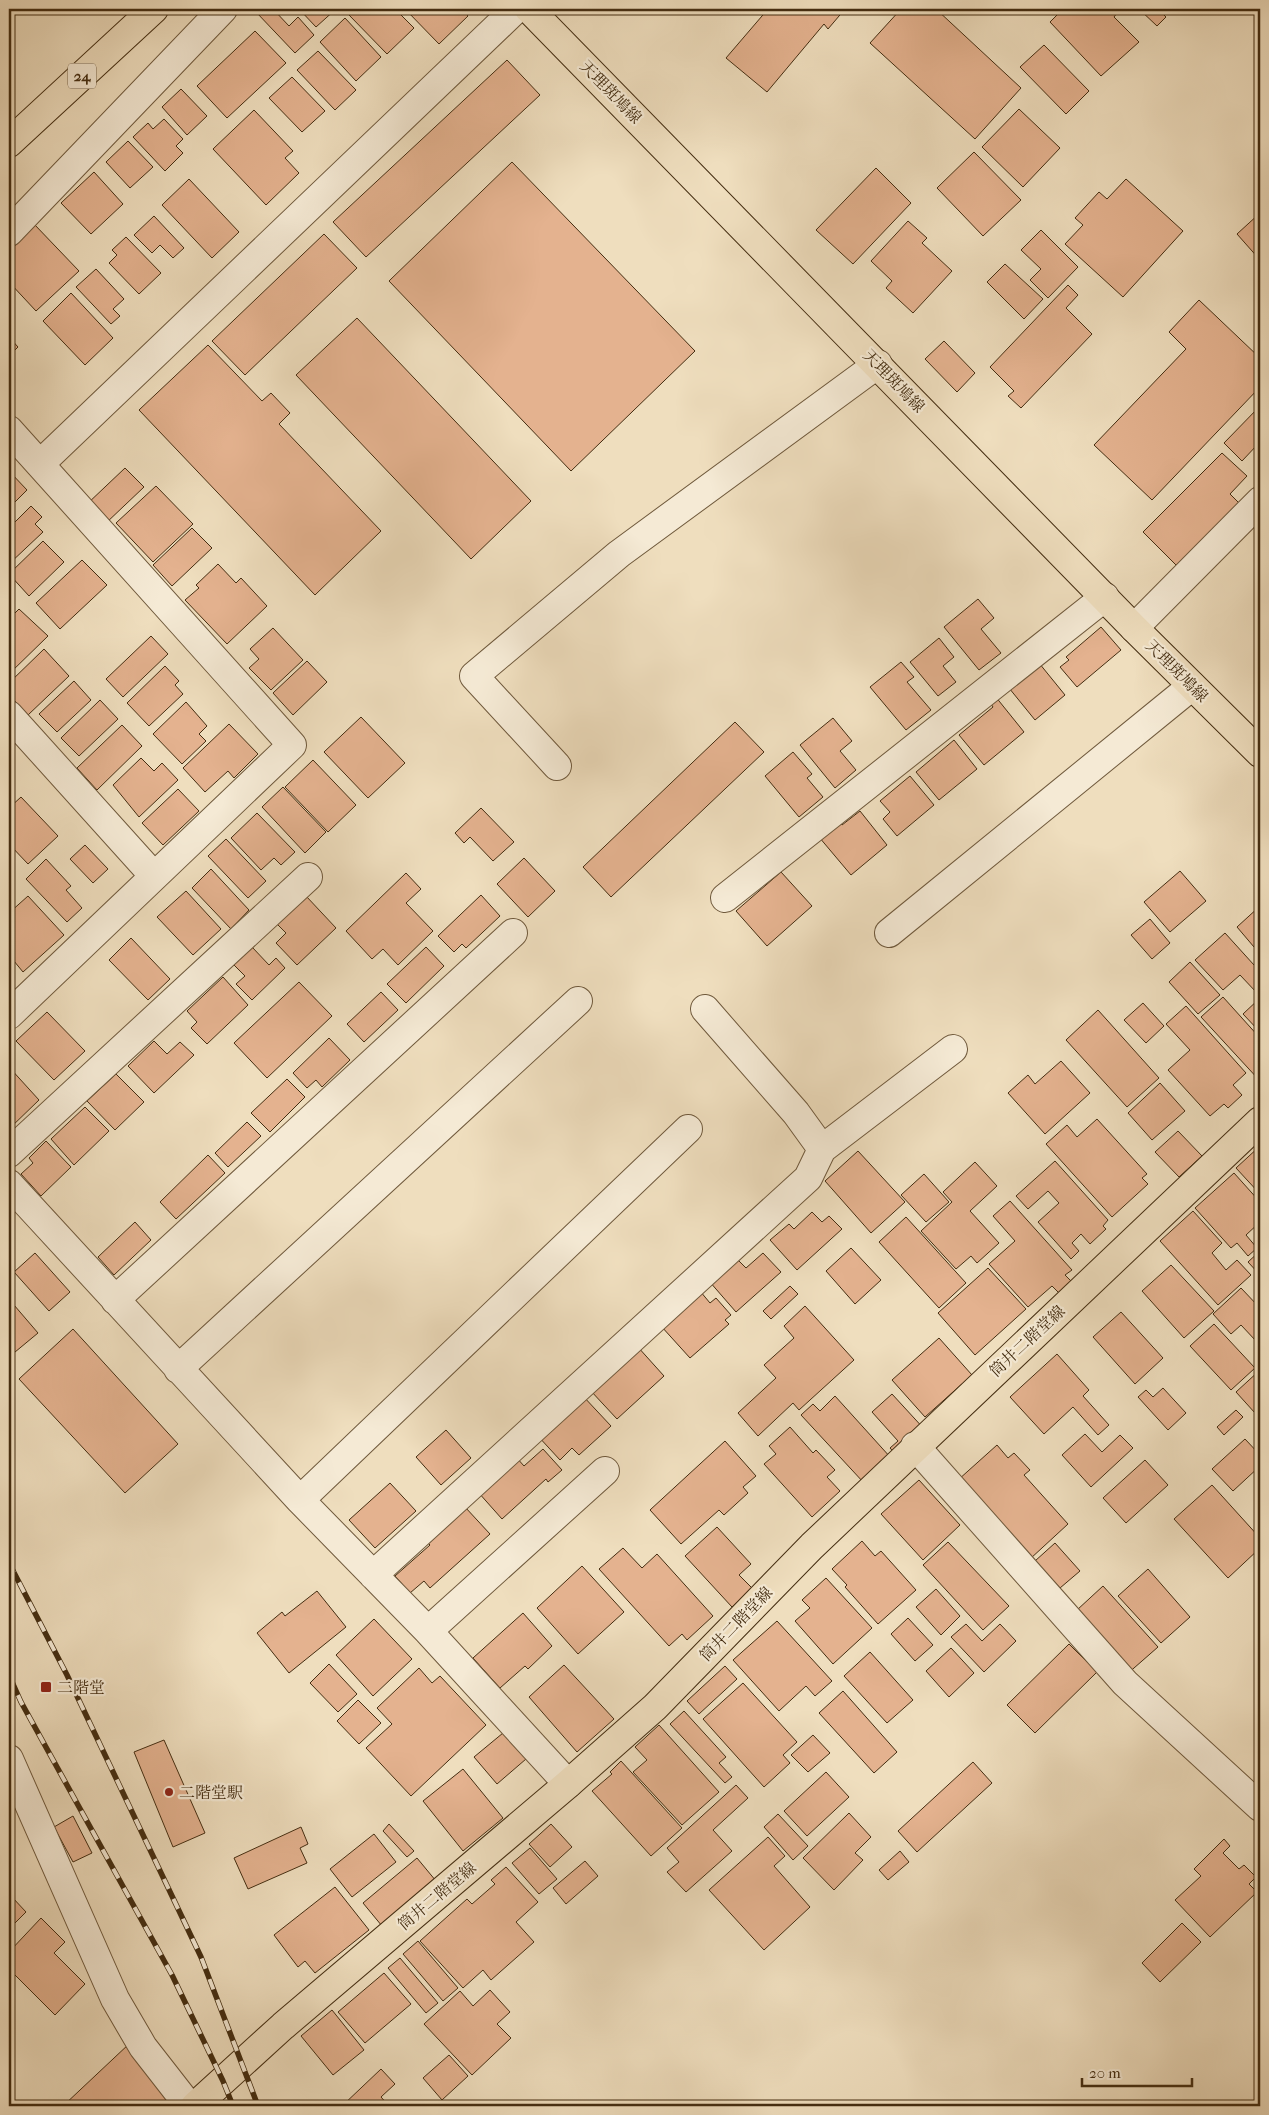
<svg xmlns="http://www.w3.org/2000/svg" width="1269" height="2115" font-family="'IM FELL French Canon','Noto Serif JP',serif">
  <rect width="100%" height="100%" fill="#efdebe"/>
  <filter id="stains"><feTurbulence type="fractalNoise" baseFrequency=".004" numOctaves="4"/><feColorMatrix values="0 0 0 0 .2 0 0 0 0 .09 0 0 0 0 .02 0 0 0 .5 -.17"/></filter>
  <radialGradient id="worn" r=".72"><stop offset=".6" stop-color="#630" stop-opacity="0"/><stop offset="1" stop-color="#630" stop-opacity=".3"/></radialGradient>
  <path fill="#e4b28f" stroke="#442d11" d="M260,9H273L289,26L298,17L314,35L295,53L256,12Z
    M299,9H336L316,27Z
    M356,9H395L414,28L387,54L349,15Z
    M405,9H462L468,16L439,44Z
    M768,9H845L828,29L824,24L767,92L726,58Z
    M901,9H936L1021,88L975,139L870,43Z
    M1063,9H1120L1114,17L1139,42L1101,76L1050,22Z
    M1139,9H1158L1166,17L1157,26Z
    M345,18L381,57L356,81L320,42Z
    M255,31L286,63L227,118L197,86Z
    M1044,45L1089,91L1066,114L1020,67Z
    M318,51L356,90L335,110L297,70Z
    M507,60L540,95L366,257L333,222Z
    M292,77L325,111L302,132L269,98Z
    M181,89L207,116L187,135L162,107Z
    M1019,109L1060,148L1023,187L982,147Z
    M254,110L293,151L285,158L299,173L266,205L213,149Z
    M164,119L183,139L176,146L183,153L165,171L133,137L148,123L153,129Z
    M128,141L153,167L130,188L106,162Z
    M974,152L1021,200L983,236L937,188Z
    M512,162L695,351L571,471L389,281Z
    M876,168L911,203L853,264L816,230Z
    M94,172L123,204L91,234L61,203Z
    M189,179L239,232L212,258L162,205Z
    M1126,179L1183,231L1123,297L1065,244L1083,225L1075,218L1099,192L1107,199Z
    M1260,213V260L1237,234Z
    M154,216L184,248L173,258L160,245L152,253L134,235Z
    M908,221L927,238L922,243L952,271L913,313L886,288L892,281L871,261Z
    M34,224L79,271L36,311L9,282V249Z
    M1041,230L1078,267L1048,298L1030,280L1041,269L1021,250Z
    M324,234L357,268L245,375L212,341Z
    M126,237L161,273L139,294L109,263L117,255L112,250Z
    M1005,264L1043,299L1024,319L987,282Z
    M96,269L124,299L113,309L120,316L111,324L76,287Z
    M1068,285L1078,295L1066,308L1092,334L1021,408L1008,396L1014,391L990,367Z
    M71,293L113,338L85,365L43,321Z
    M1199,300L1260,358V387L1152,500L1094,445L1186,349L1169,332Z
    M357,318L531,501L471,559L296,375Z
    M9,337L18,347L9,356Z
    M944,341L975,373L957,392L925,359Z
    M208,345L262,401L271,393L290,413L279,424L381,531L315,595L139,410Z
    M1260,406V446L1258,444L1242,461L1224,443Z
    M1222,453L1247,476L1230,494L1239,503L1177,566L1143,532Z
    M125,468L144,487L105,524L86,505Z
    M9,471L27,490L9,508Z
    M156,486L193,524L153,562L116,523Z
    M31,506L42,517L35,524L43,532L9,564V528Z
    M192,528L212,548L172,586L153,565Z
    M43,541L64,562L29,596L9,574Z
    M82,560L107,585L60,629L36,603Z
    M218,564L236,583L241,578L267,606L227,644L185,600L199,588L196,585Z
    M978,599L994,618L981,629L1001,653L979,670L944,627Z
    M19,609L48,636L9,674V619Z
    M1101,627L1121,650L1077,687L1060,667L1069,660L1066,657Z
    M273,628L303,660L271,690L249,668L259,659L250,649Z
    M151,636L168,654L123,697L106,679Z
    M939,638L954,657L943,666L956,682L938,696L910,662Z
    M44,649L69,676L28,715L9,695V683Z
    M307,661L327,682L293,715L273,693Z
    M901,662L914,677L907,682L931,710L906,730L870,687Z
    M1039,663L1065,695L1035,720L1009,688Z
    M165,666L179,681L175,685L183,694L149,726L127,703Z
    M74,681L91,700L57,732L39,714Z
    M995,696L1024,732L984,765L959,735L993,707L989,701Z
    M100,700L118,719L79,756L61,738Z
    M186,702L207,726L199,734L206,741L182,764L153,734Z
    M361,717L405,763L368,798L324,752Z
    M833,718L852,741L840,751L856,770L835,788L800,745Z
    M735,722L764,752L611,897L583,867Z
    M229,724L258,754L234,778L228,771L205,792L183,768Z
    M122,725L142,746L97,790L77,768Z
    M954,740L977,769L939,800L916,772Z
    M793,752L812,774L807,778L823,797L799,817L765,776Z
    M141,758L154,771L162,763L178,780L139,817L113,785Z
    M313,760L356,805L328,832L285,787Z
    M910,776L934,805L897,836L883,819L890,812L880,801Z
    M283,787L326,832L305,853L262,807Z
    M178,789L199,811L163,845L142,823Z
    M21,797L58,836L28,864L9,844V808Z
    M481,808L514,842L493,861L470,837L464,843L455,833Z
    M860,811L887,845L851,875L819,837L839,821L842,825Z
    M257,813L295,852L281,865L274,858L261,870L231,838Z
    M226,839L266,881L248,898L208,856Z
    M85,845L108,869L93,883L70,859Z
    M524,858L555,891L528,917L497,884Z
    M46,859L71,886L66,890L82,908L67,922L26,879Z
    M211,869L249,910L231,929L192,888Z
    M1180,871L1206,901L1170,932L1144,902Z
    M781,872L812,906L767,946L736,911Z
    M406,873L421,889L406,903L433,931L398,965L383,949L372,959L346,931Z
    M186,891L221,929L193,955L157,917Z
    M481,895L500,916L466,948L462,944L454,952L438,936Z
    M28,896L64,935L23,972L9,955V913Z
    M306,896L336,928L297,965L276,943L286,933L277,924Z
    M1260,906V941L1254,947L1237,927Z
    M1150,919L1170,943L1152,959L1131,935Z
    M1225,933L1254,965L1260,959V990L1257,993L1240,975L1223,990L1195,960Z
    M131,938L170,979L148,1000L109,960Z
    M252,947L269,965L276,958L285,968L252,1000L236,984L245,976L234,965Z
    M426,947L444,966L406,1003L387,984Z
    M1190,962L1220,995L1198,1014L1169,982Z
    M223,977L248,1005L207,1044L191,1028L197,1022L187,1011Z
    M299,982L332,1016L267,1078L234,1043Z
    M381,992L398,1010L364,1042L347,1024Z
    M1223,997L1260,1038V1081L1201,1017Z
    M1260,998V1032L1243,1014Z
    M1143,1003L1164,1026L1146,1043L1124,1020Z
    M1186,1006L1246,1073L1233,1085L1242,1095L1228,1108L1224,1104L1210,1116L1168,1070L1190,1050L1166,1024Z
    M1098,1010L1159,1078L1127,1107L1066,1040Z
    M47,1012L85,1051L54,1080L16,1041Z
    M329,1038L350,1060L322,1087L316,1080L307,1088L293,1073Z
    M154,1041L167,1054L180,1042L194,1055L154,1093L128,1066Z
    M1061,1061L1090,1093L1045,1134L1008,1093L1028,1075L1035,1084Z
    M9,1067L39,1100L9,1129Z
    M116,1074L144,1102L115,1130L87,1101Z
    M287,1079L305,1097L270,1132L251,1113Z
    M1160,1083L1185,1111L1152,1140L1128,1113Z
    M85,1107L109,1131L74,1165L51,1139Z
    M1097,1119L1147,1174L1142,1178L1148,1184L1112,1217L1046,1144L1067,1125L1077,1137Z
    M247,1122L261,1136L228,1167L215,1153Z
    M1178,1131L1202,1156L1179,1177L1155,1152Z
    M46,1141L71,1167L41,1196L21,1174L33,1163L29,1158Z
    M1260,1146V1194L1236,1168Z
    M858,1151L905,1202L871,1233L825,1181Z
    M208,1155L225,1173L176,1219L160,1202Z
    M1055,1161L1108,1220L1103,1226L1106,1229L1090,1244L1081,1234L1072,1243L1079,1251L1071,1259L1038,1222L1059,1203L1048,1191L1028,1209L1016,1196Z
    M975,1162L997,1186L970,1211L999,1243L977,1263L971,1256L956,1269L921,1231L952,1202L943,1192Z
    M1234,1173L1260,1202V1222L1246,1235L1257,1248L1248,1256L1237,1243L1231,1248L1195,1208Z
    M924,1174L949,1202L926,1222L901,1195Z
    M1010,1201L1072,1270L1065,1275L1072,1282L1060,1294L1052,1286L1028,1307L989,1264L1015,1241L993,1216Z
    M1193,1211L1222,1243L1212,1253L1226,1270L1237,1260L1251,1275L1218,1305L1160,1241Z
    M812,1212L822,1222L829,1216L842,1229L797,1270L770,1240L789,1224L794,1229Z
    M906,1217L966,1283L939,1308L879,1242Z
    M135,1222L151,1240L114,1275L98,1257Z
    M851,1248L881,1280L855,1304L826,1271Z
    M1260,1251V1275L1248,1262Z
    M35,1253L70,1292L49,1311L14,1272Z
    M763,1253L781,1272L736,1312L709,1281L736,1258L746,1268Z
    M1171,1265L1214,1311L1184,1338L1142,1291Z
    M988,1268L1026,1309L975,1355L938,1313Z
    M790,1286L798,1294L771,1319L763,1311Z
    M1241,1288L1259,1307L1260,1306V1338L1256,1341L1241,1325L1231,1334L1213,1314Z
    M700,1291L710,1303L716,1298L731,1315L725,1320L729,1324L690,1358L661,1326Z
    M14,1305L38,1333L9,1357V1309Z
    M805,1306L854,1360L799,1410L793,1403L758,1436L738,1413L776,1378L764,1365L794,1338L784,1326Z
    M1121,1312L1163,1358L1135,1384L1093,1337Z
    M1214,1324L1255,1368L1231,1390L1190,1346Z
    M73,1329L178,1444L125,1493L19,1379Z
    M939,1338L972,1375L925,1417L892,1380Z
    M637,1346L664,1376L617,1419L590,1390Z
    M1057,1354L1089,1390L1083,1396L1109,1425L1098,1435L1073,1407L1044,1434L1010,1397Z
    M1260,1370V1408L1255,1413L1236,1392Z
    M1163,1388L1186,1413L1168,1430L1138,1397L1146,1390L1153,1397Z
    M892,1394L926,1431L898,1457L890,1448L898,1441L872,1412Z
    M582,1395L611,1426L579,1455L572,1448L560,1460L537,1435Z
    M835,1396L891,1458L864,1483L801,1415L813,1404L820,1411Z
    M1236,1410L1243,1417L1224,1435L1217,1427Z
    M790,1427L813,1453L816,1450L835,1470L827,1477L840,1491L812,1517L764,1464L776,1454L769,1446Z
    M446,1430L471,1458L441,1485L416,1457Z
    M1085,1434L1102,1452L1120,1435L1133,1448L1091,1487L1062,1455Z
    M1245,1439L1260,1455V1466L1233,1491L1212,1469Z
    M725,1441L756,1476L743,1487L748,1493L724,1515L719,1510L681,1544L650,1510Z
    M997,1445L1008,1458L1014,1453L1030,1470L1024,1475L1068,1524L1030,1559L958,1480Z
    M543,1449L562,1470L548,1482L546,1479L502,1519L478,1492L516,1457L524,1466Z
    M1145,1460L1168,1485L1126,1523L1103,1498Z
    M919,1480L960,1525L923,1560L881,1514Z
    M390,1483L416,1511L375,1548L349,1520Z
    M1212,1485L1260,1538V1548L1228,1578L1174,1519Z
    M465,1507L490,1534L430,1588L424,1581L410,1593L395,1576L430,1545L427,1542Z
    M717,1527L751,1564L739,1575L753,1589L732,1607L685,1556Z
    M862,1541L875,1556L881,1551L916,1590L878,1624L845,1587L847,1585L832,1569Z
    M948,1542L1009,1606L983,1630L923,1565Z
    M1055,1543L1080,1571L1060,1588L1035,1561Z
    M623,1548L642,1568L657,1554L713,1616L687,1640L682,1634L669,1646L599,1569Z
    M582,1566L624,1612L578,1654L537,1608Z
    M1148,1569L1190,1617L1161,1643L1118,1596Z
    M826,1578L872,1628L833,1664L795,1621L810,1608L802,1600Z
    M1103,1586L1158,1647L1126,1675L1077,1610Z
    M936,1589L960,1616L941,1635L916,1607Z
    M317,1591L346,1627L289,1673L257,1633L282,1612L285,1616Z
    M523,1613L552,1646L528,1669L525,1666L500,1688L473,1658Z
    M908,1618L933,1645L915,1661L891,1634Z
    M374,1619L412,1659L373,1696L336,1655Z
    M777,1621L832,1681L815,1696L806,1686L779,1711L733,1660Z
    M966,1624L982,1641L1000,1624L1016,1641L984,1672L951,1637Z
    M1069,1644L1097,1672L1035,1733L1007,1705Z
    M951,1648L974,1673L949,1697L926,1671Z
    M870,1652L913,1700L887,1723L844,1676Z
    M329,1664L357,1694L338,1712L310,1683Z
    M564,1665L614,1719L577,1752L529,1697Z
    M725,1666L737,1679L699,1714L687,1701Z
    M419,1668L432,1683L440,1676L486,1725L411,1796L366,1748L392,1724L377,1708Z
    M743,1683L797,1742L783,1755L790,1763L764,1787L703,1719Z
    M843,1691L897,1752L874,1773L819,1713Z
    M358,1700L381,1723L359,1744L337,1721Z
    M684,1711L726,1757L719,1763L732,1777L725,1783L670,1724Z
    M659,1725L719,1792L682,1825L633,1772L647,1760L635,1747Z
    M503,1733L526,1759L497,1784L474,1757Z
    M813,1735L830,1753L808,1772L791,1755Z
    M164,1740L205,1833L173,1847L134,1752Z
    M621,1761L682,1828L651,1856L592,1791L612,1774L610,1772Z
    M973,1762L992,1783L917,1852L898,1831Z
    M463,1769L503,1818L463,1851L423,1801Z
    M826,1772L849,1797L807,1836L784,1811Z
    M736,1785L748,1798L713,1830L732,1851L686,1892L667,1872L679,1862L667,1848Z
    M849,1813L871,1837L855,1853L863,1860L834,1890L803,1858Z
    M778,1814L808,1846L793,1860L764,1827Z
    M73,1816L92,1853L73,1862L54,1827Z
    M389,1824L414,1851L407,1857L383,1831Z
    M551,1824L572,1847L550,1867L529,1844Z
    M301,1827L308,1844L300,1848L307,1863L248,1889L234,1858Z
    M374,1834L396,1862L352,1897L330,1869Z
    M768,1837L785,1856L774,1866L810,1907L764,1950L709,1890Z
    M1224,1839L1230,1846L1223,1853L1239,1869L1244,1865L1256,1877L1249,1884L1257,1892L1210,1937L1175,1900L1201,1876L1194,1869Z
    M530,1848L557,1879L539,1894L512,1863Z
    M900,1851L909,1862L888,1880L879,1870Z
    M417,1858L436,1881L382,1926L363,1903Z
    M585,1861L598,1876L566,1904L553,1888Z
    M506,1867L538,1902L516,1922L534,1942L491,1980L483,1970L463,1988L420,1941L467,1899L472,1904L495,1884L491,1880Z
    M335,1887L369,1930L315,1973L305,1961L298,1967L274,1935Z
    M12,1897L26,1912L9,1929V1900Z
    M41,1918L65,1942L54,1953L85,1984L55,2015L9,1969V1952Z
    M1182,1923L1201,1942L1160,1982L1142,1963Z
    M418,1941L458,1988L443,2001L403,1954Z
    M400,1958L438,2003L426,2013L388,1968Z
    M384,1973L411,2004L365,2043L338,2012Z
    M490,1990L510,2012L497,2024L511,2038L472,2075L424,2024L460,1991L473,2006Z
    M332,2010L364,2050L333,2075L301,2036Z
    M130,2043L171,2097L160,2106H63Z
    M449,2055L468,2076L442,2100L423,2078Z
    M381,2069L395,2084L381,2097L389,2106H342Z"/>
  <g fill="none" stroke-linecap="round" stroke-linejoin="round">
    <g stroke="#6f593c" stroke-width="30">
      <path id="minor" d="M9,232L223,9
        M9,430L292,745L9,1015
        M40,464L516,9
        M1134,628L1260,501
        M9,715L154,876
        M557,766L474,676L619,554L878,364
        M725,898L1105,597
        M889,933L1192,686
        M705,1009L796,1113L822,1149
        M9,1153L308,877
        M9,1184L300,1500L428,1631L568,1784
        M115,1300L513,933
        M178,1369L578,1001
        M915,1446L1125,1683L1260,1807
        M300,1500L688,1129
        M373,1575L808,1178L822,1149L953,1049
        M428,1631L605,1471
        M9,1759L115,1999L143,2047L189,2106"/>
    </g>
    <g stroke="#442d11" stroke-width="30">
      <path id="major" d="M529,9L1134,628L1260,753
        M195,2106L283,2026L568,1784L655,1707L812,1546L1260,1121"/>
    </g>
    <g stroke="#442d11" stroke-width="30">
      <path id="highway" d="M9,143L154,9"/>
    </g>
    <use href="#minor" stroke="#f5ead5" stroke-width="28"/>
    <use href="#major" stroke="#efdebe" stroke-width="28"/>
    <use href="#highway" stroke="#efdebe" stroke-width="28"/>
    <g stroke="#442d11" stroke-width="5.5">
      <path id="rail" d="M9,1563L67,1675L201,1957L258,2106
        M9,1675L21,1702L172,1975L223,2081L233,2106"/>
    </g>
    <use href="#rail" stroke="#f5ead5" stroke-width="4" stroke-dasharray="11" stroke-linecap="butt"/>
  </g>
  <g fill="#8f2418" stroke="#f5ead5" stroke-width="2">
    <rect x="40" y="1681" width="12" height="12" rx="2.5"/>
    <circle cx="169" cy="1792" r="5"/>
  </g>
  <g text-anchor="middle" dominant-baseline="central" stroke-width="4.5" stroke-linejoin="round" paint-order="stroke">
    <rect fill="#f5ead5" stroke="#79664c" stroke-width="1" x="68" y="63.5" width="28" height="25" rx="4"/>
    <g font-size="15" font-weight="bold" fill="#442d11">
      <text x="82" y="76">24</text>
    </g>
    <g font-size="16" fill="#442d11" stroke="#f5ead5">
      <text transform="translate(611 92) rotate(46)">天理斑鳩線</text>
      <text transform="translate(894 381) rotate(46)">天理斑鳩線</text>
      <text transform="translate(1177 671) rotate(45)">天理斑鳩線</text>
      <text transform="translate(1027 1341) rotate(-43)">筒井二階堂線</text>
      <text transform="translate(736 1624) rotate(-46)">筒井二階堂線</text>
      <text transform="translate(437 1896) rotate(-40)">筒井二階堂線</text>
    </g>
    <g font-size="16" fill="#442d11" stroke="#f5ead5" text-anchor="start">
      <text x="57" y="1687">二階堂</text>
      <text x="179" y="1792">二階堂駅</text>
    </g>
  </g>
  <rect width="1269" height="2115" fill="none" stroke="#efdebe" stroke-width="30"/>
  <rect x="10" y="10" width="1249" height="2095" fill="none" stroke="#442d11" stroke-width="2.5"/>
  <rect x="15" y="15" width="1239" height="2085" fill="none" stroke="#442d11"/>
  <path d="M1082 2078v8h110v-8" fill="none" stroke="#442d11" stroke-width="2.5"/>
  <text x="1089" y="2078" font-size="15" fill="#442d11" stroke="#f5ead5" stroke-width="4" paint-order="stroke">20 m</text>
  <rect width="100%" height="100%" filter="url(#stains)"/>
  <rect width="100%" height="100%" fill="url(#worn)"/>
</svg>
